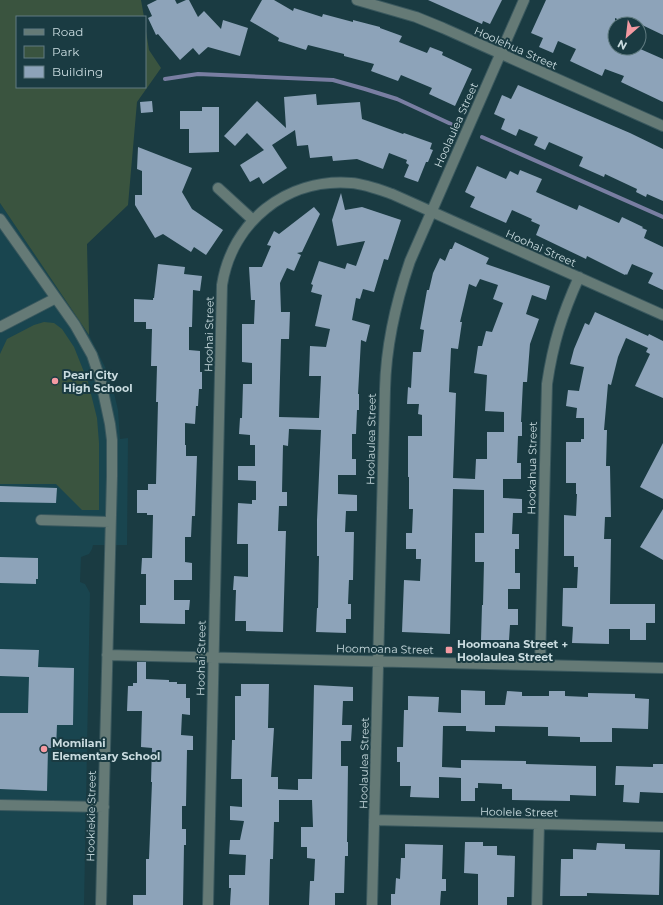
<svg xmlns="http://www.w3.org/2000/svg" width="663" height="905" font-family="Montserrat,sans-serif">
  <rect width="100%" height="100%" fill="#1a3b42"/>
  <path fill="#19454f" d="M0,203L89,335L106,369L114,393L118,410L120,439L128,438L127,545H93L92,549L89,554L81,557L80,582L85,584L90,593L84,905H0Z"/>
  <path fill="#3a543f" d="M0,0H141L144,17H17V87H145V25L149,50L161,68L137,102L128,205L87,244L89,335L0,203Z
    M44,322L54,323L62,329L74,347L88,382L97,418L99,443V510H82L56,484H0V354L7,339L34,325Z"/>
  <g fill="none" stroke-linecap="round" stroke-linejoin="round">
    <path stroke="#797ea2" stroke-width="4" d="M165,79L198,74L333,80L365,89L397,99L451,124
      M482,137L663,217"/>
  </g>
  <path fill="#8da3b9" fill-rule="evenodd" d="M157,0H175L177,4L186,0H189L198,17L204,11L221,29L223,20L248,28L240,56L208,47L199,55L193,48L180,60L158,34L156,35L148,18L152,16L147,5Z
    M262,0H274L293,11L294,8L322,17L323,14L353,22V20L380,27V28L402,36L399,42L427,53L430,47L443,52L442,55L472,69L455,106L429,94L432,88L401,75L398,81L371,71L374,64L344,56V54L308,45L306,50L278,41L279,38L250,21Z
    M428,0H502L490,24L483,21L482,24Z
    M546,0H663V35L640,24H629L615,18V48H638L663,59V102L621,82L624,76L605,69L602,76L570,61L576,49L558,41L553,53L539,47L543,38L531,33Z
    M518,85L630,133L663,149V201L647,194L646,197L636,192L637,189L605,174L604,177L579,166L583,157L549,142L545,150L534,145L538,137L519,129L516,136L501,129L505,119L494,114L502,95L511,99Z
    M316,94L317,105L360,102L362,119L403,134L404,133L432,143L430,149L433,150L428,162H426L418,182L404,177L409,165L406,163L407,160L389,153L383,169L357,159L333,161L332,156L310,158L308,145L297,146L295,130L272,145L287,168L263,184L259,177L250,182L240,165L264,150L247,133L235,146L224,136L257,101L286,128L284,97Z
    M152,101L153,112L141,113L140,102Z
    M202,107H219V152L189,153V129H180V111H202Z
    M138,147L192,168L182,192L192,209L223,230L206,255L194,247L191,252L163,234L155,238L135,205V195H142V171L137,169Z
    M477,166L506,179L510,171L518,175L520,170L542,179L536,192L577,210L579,205L619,223L622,217L643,227L642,228L647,230L644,238L663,247V290L648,283L653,273L632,264L627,275L626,274L625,275L587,256L586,259L536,235L540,225L531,221L532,219L512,210L506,223L470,207L475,197L465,192Z
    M341,193L345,210L362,207L401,220L388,260L384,259L374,292L363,289L360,299L356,298L352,320L370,325L366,342L361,340L358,394H359V410H357L356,434H352V459H356V475H338V494L357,495V511H346L345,532H354L353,580H349L348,604H351V619H346V633L316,632L317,608H318L319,556H317V520L321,430L289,429L288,446L283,445L282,492H287V506H279L278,531H286L283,632L246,631V621H235L236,590H233L234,576L248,577V544H237L238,503L252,504V500H256V481L238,480V466H255V445H250V435L239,434L240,418H242L243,384H252V363L242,362V324H254L255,300H251L249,267H262L271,246L267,245L274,231L279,234L314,207L320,214L302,252L297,253L301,255L294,271L287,268L280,283L281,312H290L289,339H281L279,417L319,418L321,376H309L310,346L326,347L330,329L315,326L322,295L311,292L313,285L311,284L319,261L345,269L347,263L356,266L365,241L337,246L332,220Z
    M455,242L489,258L486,264L550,286L546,300L532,295L526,314L539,319L530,344L527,382H523L521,422H522V436H518L517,463H521V479H503V498L522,499V513H513L512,534H519V549H515V573H520V589H508V609H518V625H510L509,640H481L482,605H483L484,562H475V533H484V490L453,489L450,634L402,632L404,580L420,581L421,559H416V549H406V533H412L413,509H409V477H408V436H422V415L418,414L419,404H407L408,387L411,388L413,352H421L424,330L420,329L427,290H429L433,273L440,258L445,261L450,249H452ZM480,279L498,285L493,299L503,303L492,332L486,331L482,346H478L474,373L487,375L485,411L504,412V432H487V459H476L475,479L453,478L456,393L449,392L451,348L458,349L462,322H460L469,284L476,287Z
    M158,264L185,267L184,274L202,276L200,291L193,290L192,327H189V350L200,351V372H202V389H199L198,406H196L195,424L185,423V445H186V456H197L195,516H192L191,537H185V562L192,563V580H174V600H190L189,610H185V624L140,623V605H146V574H141L142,558H152L153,515H147V513H137V490H148V484H156L158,402H156L157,366H151L152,329H146V322H134V299L153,300V298H154Z
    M595,312L648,336L649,334L663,341V398L635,386L650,354L646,352L648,348L626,338L618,357L611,385L608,384L604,430H607L606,466H610L611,517H605L604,539H611L610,604H655V623H646V640H630V629H609V644L572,643L573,627L562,626L563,588H577L578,567H574V556H564V515L576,516L577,494H576V483H566V442H581V439H584V418H576L577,408L566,406L568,390L579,391L584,367L570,364L574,349L585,323L589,325Z
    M663,443V499L640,487Z
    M0,486L57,488L56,503L0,502Z
    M663,509V560L640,547Z
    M0,557L38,558V579H36V584L0,583Z
    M0,649L39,650L38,667L74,668L73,725H57L56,748H48L47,791L0,789V713H28L29,677L0,676Z
    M137,662H146V679L169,680V682H177V684H186V698H190V715L182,714L181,735L193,736V750H187L186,806H182V829H186V845H184L183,905H133V895H146V859H149L152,782H151L152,748L141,747L142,711H127L128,686H133V683H137Z
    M241,684H269L268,728H274L271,777H278V789L298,790V779H312L314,685L353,687V701H343L342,725H352L351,741H341V766H348L347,842H348V856H345L344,893H335V905H309L310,881H314L315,859L307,858V847H301V827H313L312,800H279V822H274L273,859H270L269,905H230L231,888H229V875H245L246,855L229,854L230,840H240L244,821L230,820V806L242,807V779H231L232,740H235V696H241Z
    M461,690L485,691V705H505L507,691L522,692V696H549V691H565V696L588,697V693L635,694V698L649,699L648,729L612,728V742H580V737L548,736V727L495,726V732L466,731V726H443L442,767L461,768V760L526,761V764L596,766V796L570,795V801L512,800V789H502V784L478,783V788H475V801H461V778L439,777V798L410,797L411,786H400V762H397V747H403L404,710H408V696L439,697L438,712L461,713Z
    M653,764H663V793L640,792L639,803L623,802L624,785H615L616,766L653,767Z
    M465,842H483V846H497V855L515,856L514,897H507V905H478V874L464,873Z
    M597,843L625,844V849L660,850L659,895L587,893V896H560L561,859H573V849L596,850Z
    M405,844L443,845L442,879H446V891H441L440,905H391V894H395L396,878L400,879L401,858H405Z"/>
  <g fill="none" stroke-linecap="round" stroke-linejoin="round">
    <g stroke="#3a585e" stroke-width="12">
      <path id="minor" d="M357,0L416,17L443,28L663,126
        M218,188L253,220
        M0,219L75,325L92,355L101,382L110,424L112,440V476L101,905
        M0,327L56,298
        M41,520L110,522
        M107,655L663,668
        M540,665L547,384C553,343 562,315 579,277
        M0,805L104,807
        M374,820L663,827
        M208,905L222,285C232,222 286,178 351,183C365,184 378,189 392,194L663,315
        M372,905L385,389C386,345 396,302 410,261L524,0
        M537,905L539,824"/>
    </g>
    <use href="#minor" stroke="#657a76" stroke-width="10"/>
  </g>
  <g fill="#f49aa2" stroke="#1a3b42" stroke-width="1.5">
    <circle cx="55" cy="381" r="4"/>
    <rect x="445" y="646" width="8" height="8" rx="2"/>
    <circle cx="44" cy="749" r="4"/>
  </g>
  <g text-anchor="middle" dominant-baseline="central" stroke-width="4" stroke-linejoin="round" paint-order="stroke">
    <g font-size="11" fill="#cadce0" stroke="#1a3b42">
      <text transform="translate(516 48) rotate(24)">Hoolehua Street</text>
      <text transform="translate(456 125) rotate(-66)">Hoolaulea Street</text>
      <text transform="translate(541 248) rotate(24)">Hoohai Street</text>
      <text transform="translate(209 334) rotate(-89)">Hoohai Street</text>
      <text transform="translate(371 439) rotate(-89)">Hoolaulea Street</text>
      <text transform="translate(532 468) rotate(-89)">Hookahua Street</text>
      <text transform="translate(385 649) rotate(1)">Hoomoana Street</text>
      <text transform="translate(201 658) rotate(-89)">Hoohai Street</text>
      <text transform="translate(364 763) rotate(-89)">Hoolaulea Street</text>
      <text transform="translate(519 812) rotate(1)">Hoolele Street</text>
      <text transform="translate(91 816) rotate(-89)">Hookiekie Street</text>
    </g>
    <g font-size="11" font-weight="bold" fill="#cadce0" stroke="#1a3b42" text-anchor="start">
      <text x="63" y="375">Pearl City<tspan x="63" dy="13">High School</tspan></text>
      <text x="457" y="644">Hoomoana Street +<tspan x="457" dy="13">Hoolaulea Street</tspan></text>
      <text x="52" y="743">Momilani<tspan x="52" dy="13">Elementary School</tspan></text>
    </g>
  </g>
  <rect x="16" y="16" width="130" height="72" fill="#1a3b42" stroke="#607b81"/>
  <rect x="24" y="29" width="20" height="6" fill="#657a76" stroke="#607b81"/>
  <text x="52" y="36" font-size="12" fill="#cadce0">Road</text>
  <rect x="24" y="46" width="20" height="12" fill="#3a543f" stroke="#607b81"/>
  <text x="52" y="56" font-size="12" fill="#cadce0">Park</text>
  <rect x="24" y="66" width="20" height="12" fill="#8da3b9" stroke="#607b81"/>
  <text x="52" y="76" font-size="12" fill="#cadce0">Building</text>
  <g transform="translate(627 36) rotate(208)"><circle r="19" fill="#1a3b42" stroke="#607b81"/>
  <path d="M0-3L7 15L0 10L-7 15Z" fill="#f49aa2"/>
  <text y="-6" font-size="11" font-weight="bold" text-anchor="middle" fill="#cadce0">N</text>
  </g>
</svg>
